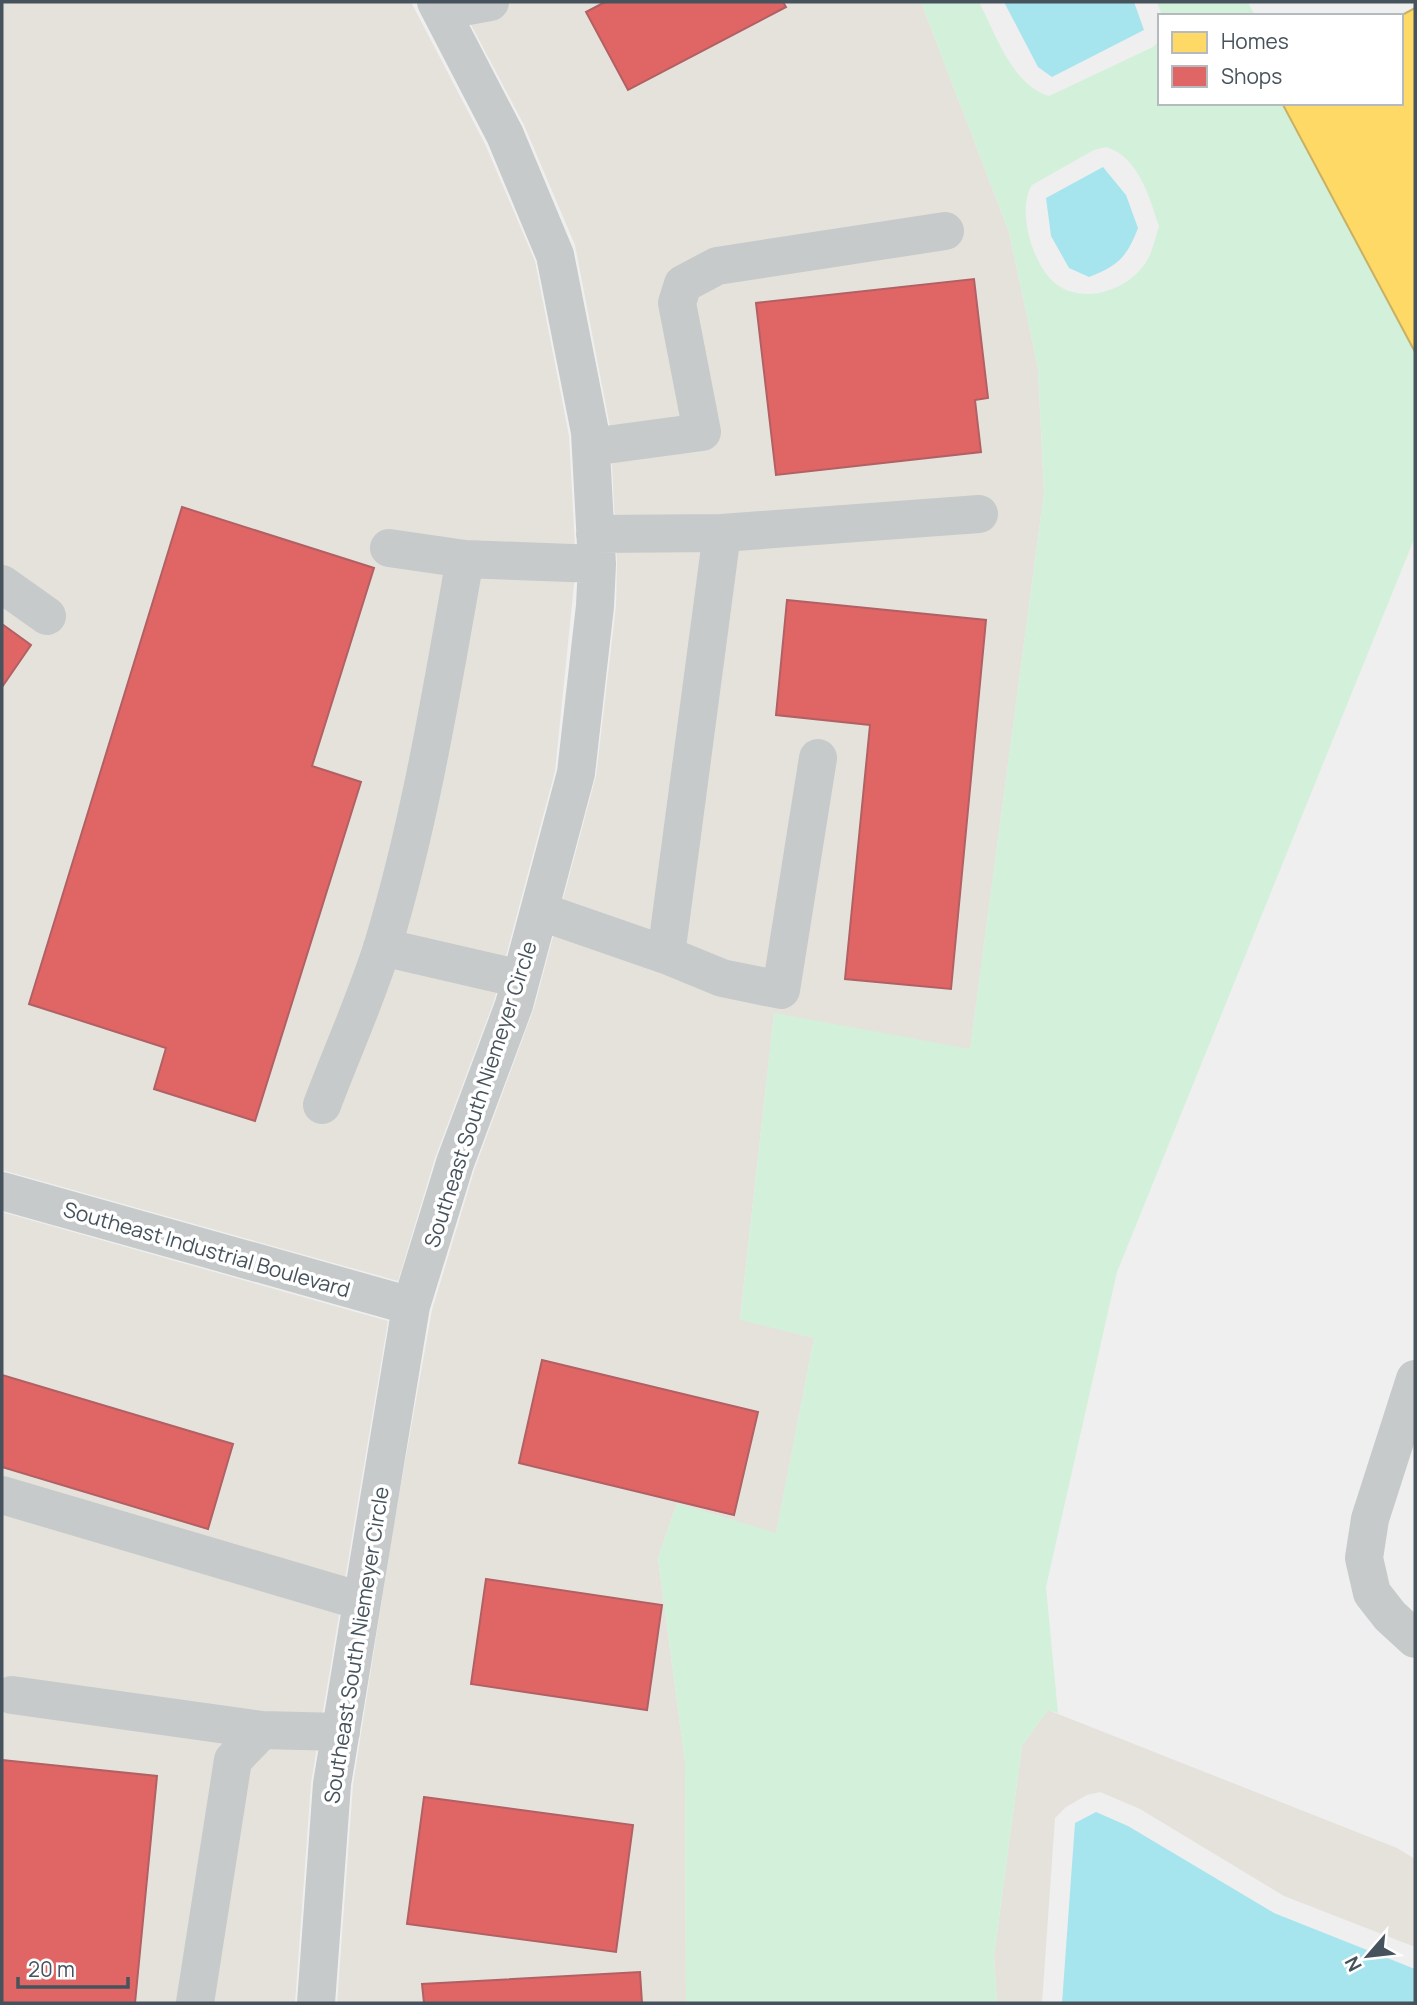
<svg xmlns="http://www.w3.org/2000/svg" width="1417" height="2005" font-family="Manrope,sans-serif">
  <rect width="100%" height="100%" fill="#f0efef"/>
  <path fill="#e5e2dc" d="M2,2H411L485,144L535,261L569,436L576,565L555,771L494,1001L435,1158L398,1281L2,1170Z
    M459,2H921L1009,232L1038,368L1044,493L970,1050L774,1014L740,1319L814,1338L776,1534L677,1503L658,1558L685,1762L686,2003H337L353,1785L392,1535L432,1310L475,1168L534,1008L596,776L616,606L617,563L610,427L575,245L524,125Z
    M2,1212L388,1321L311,1783L295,2003H2Z
    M1048,1710L1397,1848L1415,1859V1947L1284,1896L1140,1809L1100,1792L1087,1795L1066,1807L1055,1818L1042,2003H997L994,1956L1022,1746Z"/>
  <path fill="#d3f0db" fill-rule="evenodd" d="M921,2H979C996,34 1011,84 1049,96L1153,47L1160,40V103H1302L1415,315V537L1117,1272L1046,1587L1058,1713L1048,1710L1022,1746L994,1956L997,2003H686L685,1762L658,1558L677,1503L776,1533L814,1338L740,1320L774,1013L970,1049L1044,493L1038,368L1009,232ZM1106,147C1139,157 1149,197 1159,226C1156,236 1153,248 1149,257C1133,289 1085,306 1056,284C1033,266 1016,210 1032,185L1094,150Z
    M1157,2H1248L1255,16H1162Z"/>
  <path fill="#a6e5ee" d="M1004,2H1134L1144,30L1052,77L1038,67Z
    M1103,167L1126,195L1138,228C1127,257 1118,266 1089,277L1069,268L1051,236L1046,198Z
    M1096,1812L1128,1826L1274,1913L1415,1969V2003H1062L1075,1823Z"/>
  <path fill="#ffd966" stroke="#c8b163" stroke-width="2" d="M1415,8V352L1282,103H1401L1400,16Z"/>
  <path fill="#e06666" stroke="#b26063" stroke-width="2" d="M605,2H783L786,7L628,90L586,12Z
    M974,279L988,398L975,400L981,452L776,475L756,303Z
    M182,507L374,568L312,766L361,782L255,1121L154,1089L166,1048L29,1004Z
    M787,600L986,620L951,989L845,979L870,725L776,715Z
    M2,624L31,645L2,687Z
    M542,1360L758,1412L734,1515L519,1463Z
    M2,1375L233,1444L208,1529L2,1467Z
    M486,1579L662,1605L647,1710L471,1684Z
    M2,1760L157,1776L135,2003H2Z
    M424,1797L633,1825L616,1952L407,1924Z
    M640,1972L642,2003H424L422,1984Z"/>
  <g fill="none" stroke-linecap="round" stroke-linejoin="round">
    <path stroke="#c6cacb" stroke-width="38" d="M441,11L490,2
      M591,447L702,432L677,303L683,284L717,266L945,231
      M722,533L979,514
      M389,548L465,559
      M2,584L47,616
      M539,911L666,955L722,533L595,534
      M382,947L521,979
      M666,955L722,978L781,990L818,758
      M322,1105C342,1052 366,999 383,945C421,819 442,688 465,559L597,564
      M2,1191L411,1306
      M1415,1379L1370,1519L1364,1558L1372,1593L1390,1616L1415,1639
      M2,1495L361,1601
      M12,1695L262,1730
      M195,2003L233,1760L262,1730L341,1732
      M316,2003L332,1784L411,1306L455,1163L514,1005L576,773L595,606L597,564L590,432L555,255L505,135L436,2"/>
  </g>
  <g text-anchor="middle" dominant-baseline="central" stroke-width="7" stroke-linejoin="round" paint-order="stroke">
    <g font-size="21" fill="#46535c" stroke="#fff">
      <text transform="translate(480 1094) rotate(-72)">Southeast South Niemeyer Circle</text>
      <text transform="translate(207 1249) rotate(16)">Southeast Industrial Boulevard</text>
      <text transform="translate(356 1645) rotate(-81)">Southeast South Niemeyer Circle</text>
    </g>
  </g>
  <rect width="1417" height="2005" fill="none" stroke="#46535c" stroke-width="7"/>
  <rect x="1158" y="14" width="245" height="91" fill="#ffffff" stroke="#b5babe" stroke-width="2"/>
  <rect x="1172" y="32" width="35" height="21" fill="#ffd966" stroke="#b5babe" stroke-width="2"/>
  <text x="1221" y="49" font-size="21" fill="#46535c">Homes</text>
  <rect x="1172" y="66" width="35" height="21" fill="#e06666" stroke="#b5babe" stroke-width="2"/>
  <text x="1221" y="84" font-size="21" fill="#46535c">Shops</text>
  <g transform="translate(1368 1956) rotate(242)" stroke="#ffffff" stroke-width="5" paint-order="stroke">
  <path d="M0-5L12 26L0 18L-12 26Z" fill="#46535c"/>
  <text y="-10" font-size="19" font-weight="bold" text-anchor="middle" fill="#46535c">N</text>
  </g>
  <path d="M18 1977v10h110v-10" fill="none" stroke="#46535c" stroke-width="3.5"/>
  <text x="28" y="1977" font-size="21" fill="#46535c" stroke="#ffffff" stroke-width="5" paint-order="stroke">20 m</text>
</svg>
